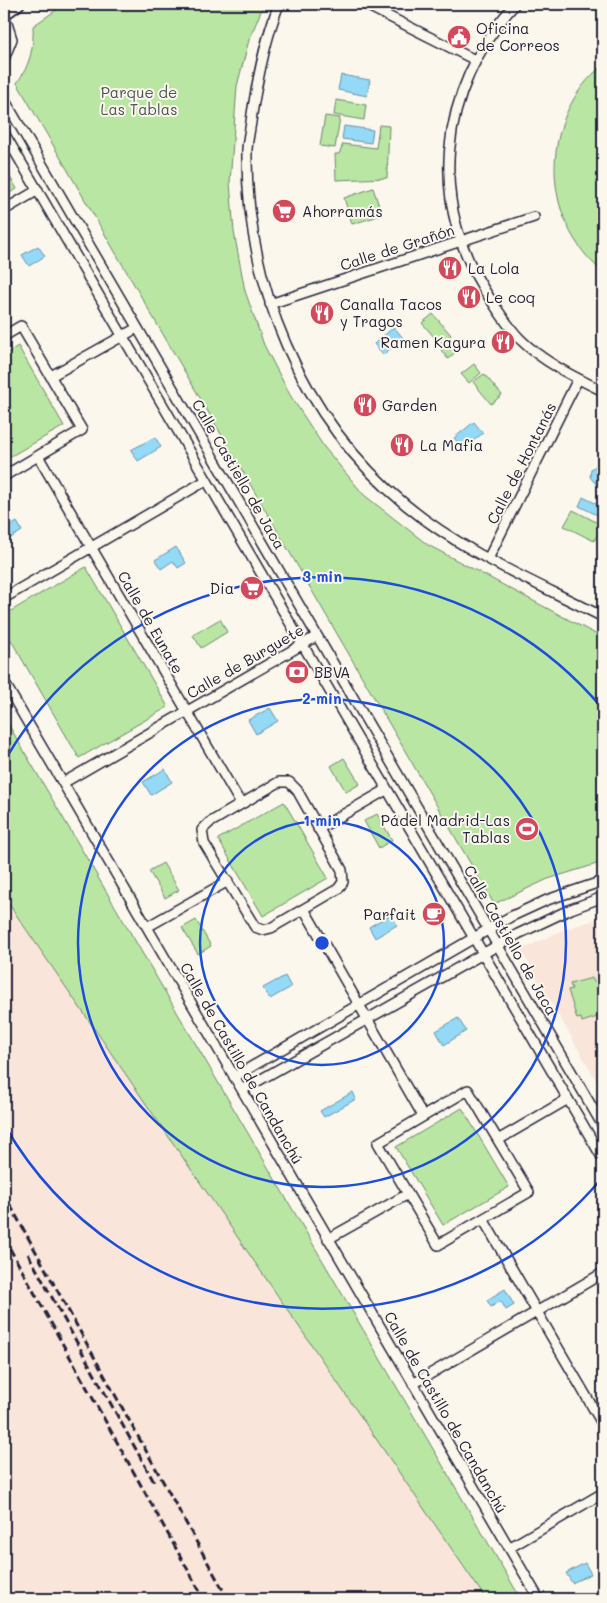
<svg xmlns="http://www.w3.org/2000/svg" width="607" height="1603" font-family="Mali,sans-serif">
  <rect width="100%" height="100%" fill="#fbf7ec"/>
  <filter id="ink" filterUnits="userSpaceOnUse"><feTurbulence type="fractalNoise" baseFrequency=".02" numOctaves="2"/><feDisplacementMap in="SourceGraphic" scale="10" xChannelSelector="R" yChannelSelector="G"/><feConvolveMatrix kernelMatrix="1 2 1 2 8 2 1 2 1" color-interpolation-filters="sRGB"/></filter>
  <g filter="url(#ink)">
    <path fill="#f9e5d9" d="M4,897L359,1412L486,1599H4Z
      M603,917V1092L521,950L561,931Z"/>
    <path fill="#b9e6a3" stroke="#6e846f" d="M65,4H264L249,40L237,86L230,183L234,232L245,291L264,345L290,395L324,447L364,495L428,545L603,638V862L548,879L494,904L17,83C30,65 34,48 33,26Z
      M603,65V272C539,220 539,117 603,65Z
      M336,100L366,105L364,120L334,115Z
      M325,116L340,118L335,148L320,146Z
      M379,125L389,126L387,178L336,180L335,154H339L343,144L376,148Z
      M4,167L17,189L4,196Z
      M373,188L382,215L352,224L344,198Z
      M433,314L451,335L441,345L422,323Z
      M452,340L460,348L448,359L441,350Z
      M18,346L64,426L4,460V355Z
      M474,364L481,373L469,383L461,374Z
      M484,374L502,395L491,404L473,382Z
      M573,510L602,525L594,541L564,526Z
      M86,567L168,707L79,758L4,628V615Z
      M220,619L227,632L201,648L193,635Z
      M4,717L521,1599H486L4,897Z
      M344,758L360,784L346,792L331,766Z
      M284,802L328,878L263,916L218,839Z
      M377,814L392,840L379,848L364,821Z
      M163,863L179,890L165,898L149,871Z
      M196,920L211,946L198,954L182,928Z
      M603,974V1015L582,1022L581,1018L577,1019L568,990L572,989L570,984L592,978L594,982L597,981L596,976Z
      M462,1108L509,1187L443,1225L396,1147Z"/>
    <path fill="#94daf6" stroke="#6690ab" d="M341,75L370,80L367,96L338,90Z
      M344,126L373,130L371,143L342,139Z
      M38,246L45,256L29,266L22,255Z
      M394,327L403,338L383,355L374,344Z
      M474,422L483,433L463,449L454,438Z
      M155,437L161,447L138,461L131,450Z
      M599,464L603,465V487L595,483L590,477L591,469Z
      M583,497L603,507V518L579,506Z
      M17,522L22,531L4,542V530Z
      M176,547L186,563L178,568L173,561L161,569L155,560Z
      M270,708L278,721L256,734L248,720Z
      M165,769L172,782L151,795L143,782Z
      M391,914L397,925L375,938L369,927Z
      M285,976L291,987L270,999L263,988Z
      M458,1018L466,1031L444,1045L436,1031Z
      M353,1092L356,1099L324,1117L320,1111Z
      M505,1289L514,1305L506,1310L501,1301L491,1307L487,1300Z
      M585,1563L591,1574L572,1583L566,1573Z"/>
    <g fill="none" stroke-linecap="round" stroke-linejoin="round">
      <g stroke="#22223b" stroke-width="12">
        <path id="minor" d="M279,4C265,40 258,76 252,114C251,125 248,137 247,149C245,283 301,419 406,505C464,553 537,583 603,617
          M364,4L475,60
          M515,4C438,90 425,207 493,303C501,315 510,329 520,339C543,362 574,377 603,391
          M4,14L12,39L4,59
          M4,99L603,1126
          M4,133L603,1159
          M4,210L38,190
          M270,304L534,217
          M4,336L21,326L82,430L4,476
          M51,376L137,328
          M38,456L241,804
          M488,559L578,379
          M4,598L207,480
          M4,682L539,1599
          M279,782H289L297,790L342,870L343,882L338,889L271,928L263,930L255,927L204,843L202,830L209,823Z
          M63,783L317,636
          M318,829L386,790
          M304,909L423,1116
          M147,927L228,881
          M234,1077L510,917L547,900L603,881
          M242,1090L518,934L571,909L603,897
          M468,1090L529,1192L438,1245L378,1143Z
          M498,1140L568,1099
          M483,1219L603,1425
          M328,1239L408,1194
          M413,1384L603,1273
          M509,1548L603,1493"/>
      </g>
      <g stroke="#22223b" stroke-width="15">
        <path id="tertiary" d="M4,14L18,4"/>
      </g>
      <use href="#minor" stroke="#fbf7ec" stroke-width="9"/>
      <use href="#tertiary" stroke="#fbf7ec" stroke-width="11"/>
      <path stroke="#22223b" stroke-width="3" stroke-dasharray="8 4" stroke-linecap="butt" d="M4,1194L228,1599
        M4,1238L204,1599
        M28,1254L154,1482"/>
    </g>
  </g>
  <g fill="none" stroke="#1d4ed8" stroke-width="2.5">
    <circle cx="322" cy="943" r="122"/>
    <circle cx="322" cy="943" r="244"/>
    <path d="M602 1178A366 366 0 0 1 5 1126M5 760A366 366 0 0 1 602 708"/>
  </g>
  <defs>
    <g id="civic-disc" transform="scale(1.25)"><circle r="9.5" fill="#d1495b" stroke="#fbf7ec"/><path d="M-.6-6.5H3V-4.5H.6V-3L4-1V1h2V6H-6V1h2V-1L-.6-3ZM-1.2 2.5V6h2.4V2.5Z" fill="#fff"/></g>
    <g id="supermarket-disc" transform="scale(1.25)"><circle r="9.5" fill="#d1495b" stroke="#fbf7ec"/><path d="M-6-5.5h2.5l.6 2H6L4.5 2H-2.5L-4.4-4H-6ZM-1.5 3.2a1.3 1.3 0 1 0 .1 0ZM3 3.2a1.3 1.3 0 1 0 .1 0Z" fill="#fff"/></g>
    <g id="restaurant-disc" transform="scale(1.25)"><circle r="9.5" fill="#d1495b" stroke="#fbf7ec"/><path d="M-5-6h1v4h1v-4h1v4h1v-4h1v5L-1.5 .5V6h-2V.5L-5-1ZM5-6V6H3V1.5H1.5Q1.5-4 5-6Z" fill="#fff"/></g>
    <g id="bank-disc" transform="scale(1.25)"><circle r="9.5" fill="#d1495b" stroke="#fbf7ec"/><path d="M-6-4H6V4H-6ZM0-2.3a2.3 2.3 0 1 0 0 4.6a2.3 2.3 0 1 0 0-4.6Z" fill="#fff"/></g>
    <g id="stadium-disc" transform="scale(1.25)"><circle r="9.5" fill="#d1495b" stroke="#fbf7ec"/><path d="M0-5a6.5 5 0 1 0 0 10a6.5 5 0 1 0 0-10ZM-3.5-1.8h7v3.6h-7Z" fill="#fff"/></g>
    <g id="cafe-disc" transform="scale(1.25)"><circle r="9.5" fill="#d1495b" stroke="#fbf7ec"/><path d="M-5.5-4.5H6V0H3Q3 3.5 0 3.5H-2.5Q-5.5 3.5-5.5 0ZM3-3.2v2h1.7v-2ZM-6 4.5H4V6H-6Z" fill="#fff"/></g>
  </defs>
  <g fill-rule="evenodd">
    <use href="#civic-disc" x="459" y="37"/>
    <use href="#supermarket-disc" x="284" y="211"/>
    <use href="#restaurant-disc" x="450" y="268"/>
    <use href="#restaurant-disc" x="469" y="297"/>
    <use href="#restaurant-disc" x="322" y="313"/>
    <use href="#restaurant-disc" x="503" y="342"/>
    <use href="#restaurant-disc" x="365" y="405"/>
    <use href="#restaurant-disc" x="402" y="445"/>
    <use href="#supermarket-disc" x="252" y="588"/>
    <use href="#bank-disc" x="297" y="672"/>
    <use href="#stadium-disc" x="527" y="829"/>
    <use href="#cafe-disc" x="434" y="914"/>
  </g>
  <g text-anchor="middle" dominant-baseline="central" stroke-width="4" stroke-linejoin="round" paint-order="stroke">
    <g font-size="15" fill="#22223b" stroke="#fbf7ec" text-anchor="start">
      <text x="476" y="28">Oficina<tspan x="476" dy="17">de Correos</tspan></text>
      <text x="302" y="211">Ahorramás</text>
      <text x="468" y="268">La Lola</text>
      <text x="486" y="297">Le coq</text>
      <text x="340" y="304">Canalla Tacos<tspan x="340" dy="17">y Tragos</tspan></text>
      <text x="486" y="342" text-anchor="end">Ramen Kagura</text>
      <text x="382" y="405">Garden</text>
      <text x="420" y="445">La Mafia</text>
      <text x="234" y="588" text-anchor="end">Dia</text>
      <text x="314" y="672">BBVA</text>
      <text x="510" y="820" text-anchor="end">Pádel Madrid-Las<tspan x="510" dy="17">Tablas</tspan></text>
      <text x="416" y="914" text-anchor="end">Parfait</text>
    </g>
    <g font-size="15" fill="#485355" stroke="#fbf7ec">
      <text x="139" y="92">Parque de<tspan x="139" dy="17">Las Tablas</tspan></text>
    </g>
    <g font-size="15" fill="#22223b" stroke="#fbf7ec">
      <text transform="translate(397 247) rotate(-18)">Calle de Grañón</text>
      <text transform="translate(521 463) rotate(-63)">Calle de Hontanás</text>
      <text transform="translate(239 474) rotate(60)">Calle Castiello de Jaca</text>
      <text transform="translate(151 622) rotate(60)">Calle de Eunate</text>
      <text transform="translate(245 661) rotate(-30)">Calle de Burguete</text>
      <text transform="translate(511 940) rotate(60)">Calle Castiello de Jaca</text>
      <text transform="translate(242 1063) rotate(60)">Calle de Castillo de Candanchú</text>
      <text transform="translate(446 1412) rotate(60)">Calle de Castillo de Candanchú</text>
    </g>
  </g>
  <circle cx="322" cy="943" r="8" fill="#1d4ed8" stroke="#fbf7ec" stroke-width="2.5"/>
  <g font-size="15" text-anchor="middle" font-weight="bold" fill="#1d4ed8" stroke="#fbf7ec" stroke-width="4" stroke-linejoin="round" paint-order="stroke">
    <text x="322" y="582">3 min</text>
    <text x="322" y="704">2 min</text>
    <text x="322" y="826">1 min</text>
  </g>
  <rect width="607" height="1603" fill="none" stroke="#fbf7ec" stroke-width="20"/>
  <rect x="10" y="10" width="587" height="1583" fill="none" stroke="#22223b" stroke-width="2" filter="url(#ink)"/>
</svg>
